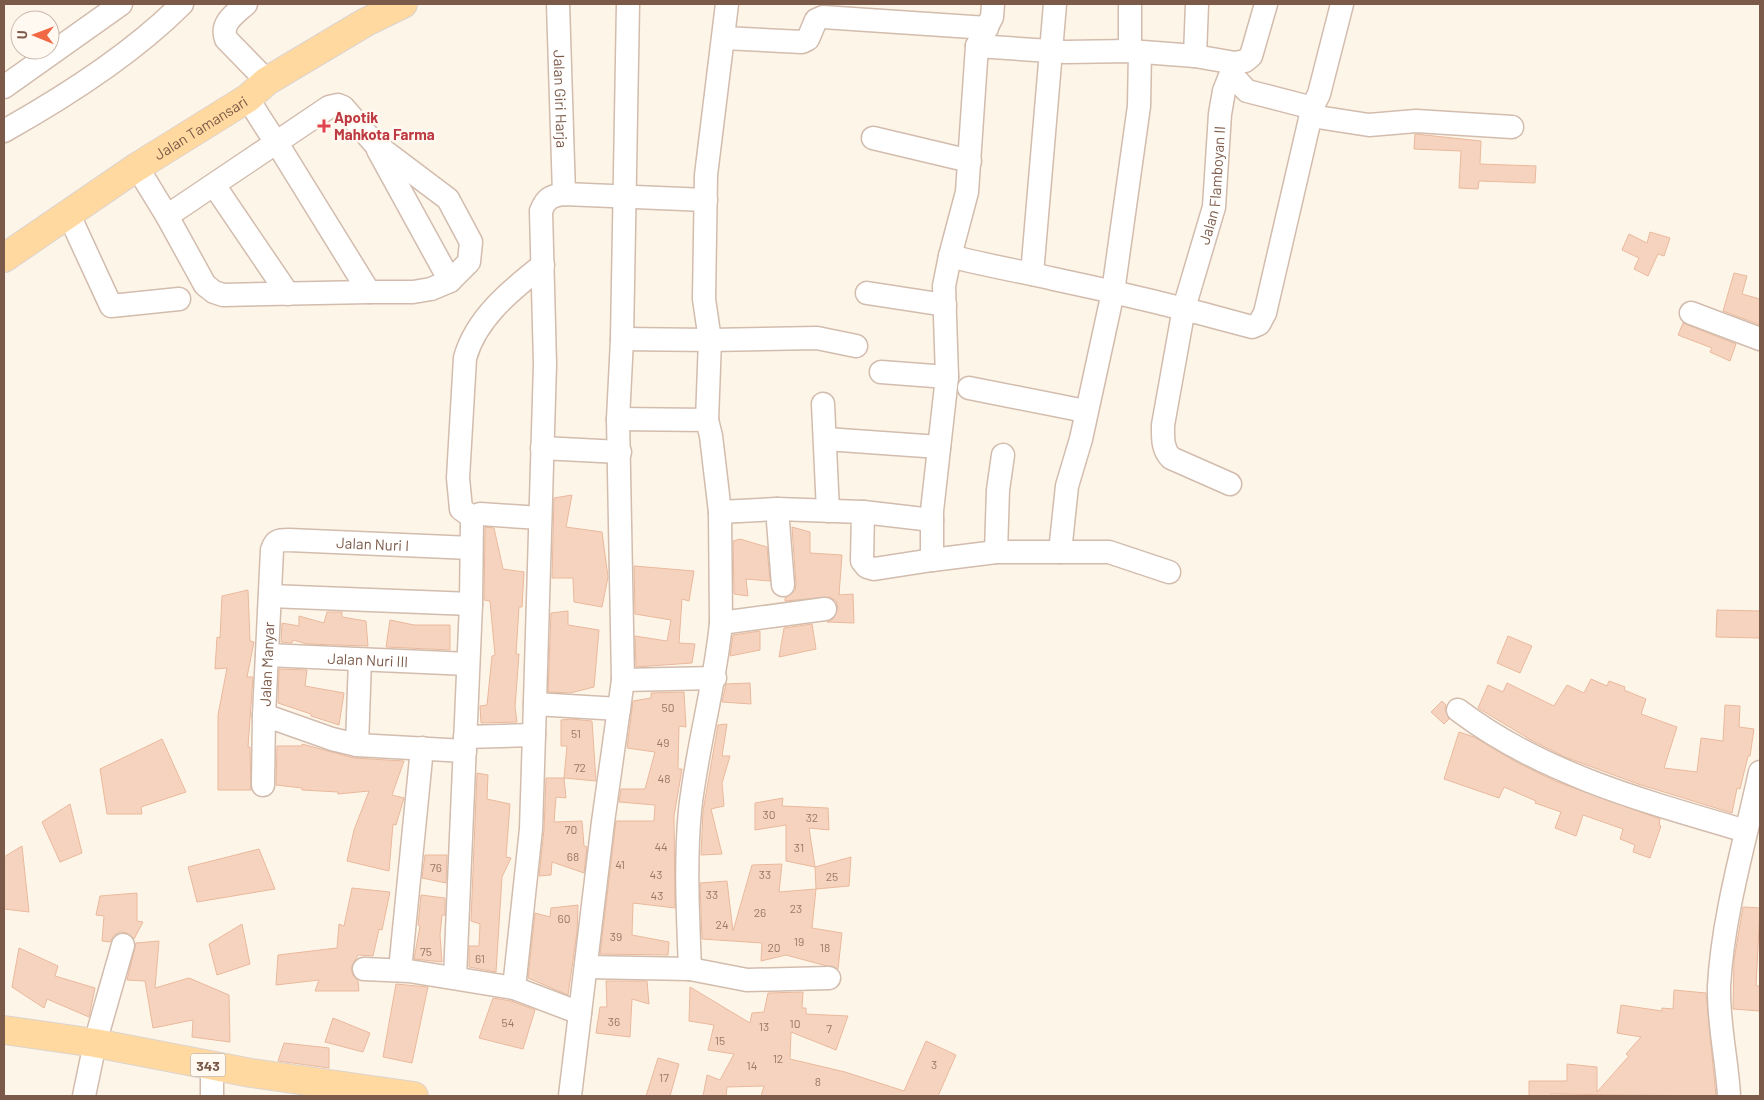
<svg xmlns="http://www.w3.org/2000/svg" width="1764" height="1100" font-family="Barlow,sans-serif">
  <rect width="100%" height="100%" fill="#fef5e9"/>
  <path fill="#f6d3be" stroke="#eab99d" d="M1415,134L1481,141L1480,164L1536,166L1535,183L1479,181L1478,189L1459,188L1461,151L1414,149Z
    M1650,232L1670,238L1664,256L1658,254L1648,276L1634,269L1639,258L1622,250L1629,234L1647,243Z
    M1734,273L1747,276L1742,294L1760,299V325L1723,311Z
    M1683,323L1736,344L1730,361L1710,352L1712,348L1678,335Z
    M572,495L566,527L602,532L608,577L602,607L574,602L573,578H552L554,498Z
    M485,527L494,528L503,569L524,572L522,607H519L516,654H519L515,707L517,722L481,723L480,706L487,705L492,656L495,655L490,601L484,600Z
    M792,527L810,532V553L842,555L839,595L853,594L854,623L827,622L833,619L838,608L836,601L830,597L785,601V598L795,591L796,584Z
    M740,539L767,547L770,581L746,579L748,596L734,594L733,541Z
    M634,566L694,571L689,601L682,599L679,643L695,644L692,663L636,667L635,636L667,641L671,620L635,614Z
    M248,590L250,641L254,642L247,677H253L248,747H250L251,790H218V715L227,668L215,669L217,637L220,638L222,596Z
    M1717,610L1760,611V638L1716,637Z
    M568,611V625L599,630L594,687L570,693L548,692L551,613Z
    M327,612H342V617L366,621L368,646L307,644L293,640L292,643L281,642L282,623L299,626V616L324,623Z
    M390,620L414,625H450V650L386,647Z
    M812,624L816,649L779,657L784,628Z
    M760,631V650L730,656L733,635Z
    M1508,636L1532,646L1520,673L1497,663Z
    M279,669L307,670L305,686L344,693L339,725L311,716V714L278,703Z
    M1591,679L1607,686L1609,681L1625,687L1624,690L1646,699L1641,714L1677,727L1664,768L1697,772L1701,738L1723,741L1725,705L1740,706L1739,727L1754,729L1750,756H1748L1740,789L1737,788L1732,813L1638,784L1565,757L1531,740L1478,708L1488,685L1503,692L1507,683L1554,706L1567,685L1584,693Z
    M750,683L751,704L722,702L726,684Z
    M684,692L686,727L679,726L678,769H682L674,816L675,908L633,903L632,935L669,942L668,955L600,954L616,821H654L655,805L619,802L621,789H645L655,752L627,748L633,701L651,698V693Z
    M1442,701L1446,705L1445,709L1449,719L1444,724L1431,712Z
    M571,719L592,721L596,781L564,778L567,746H561V720Z
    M727,724L722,756H730L722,783L724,806L711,809L722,854L701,855L703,811L718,725Z
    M1459,732L1474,737L1518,763L1555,781L1660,819L1659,825L1661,826L1650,858L1633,852L1635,845L1620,839L1623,829L1583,815L1576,836L1555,828L1561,812L1535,803L1536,801L1504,787L1499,798L1444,779Z
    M162,739L186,792L141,807L142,814H107L100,769Z
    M302,744L354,758L404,761L392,795L404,798L396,825L393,824L389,871L347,861L354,830L369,791L338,794V792L302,790V788L276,785L277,746H302Z
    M477,773L488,775L487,799L510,804L506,857L511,858L502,877L496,972L469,967V946H479L480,924L471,921Z
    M546,778H564L566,798L556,797L554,822L582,821L584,846L587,847L584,873L552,862L551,875L539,876L544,830Z
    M783,798L782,806L828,808L829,830L809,828L815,867L786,861V825L755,830V803Z
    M70,804L82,853L60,862L42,822Z
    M22,846L29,912L4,909V857Z
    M259,849L275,889L197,902L188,867Z
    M425,855H447L446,883L422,878Z
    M851,857L849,886L816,889L815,867Z
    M782,864L779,892L816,889L812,928L842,933L838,969L786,955L761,961L762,943L702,939L700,883L727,881L733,931L752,865Z
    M352,888L390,892L382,930L379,929L373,956L358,955L351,968L353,975L358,981L359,991H315L319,980L276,985L278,955L337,948L339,924L344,926Z
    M137,893V921L143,922L134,939L127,933L120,932L114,935L110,942L102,941L104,916L96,915L100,896Z
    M421,895L445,898V915H442L440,935L442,962L414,959L420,926L418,925Z
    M578,905L577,932L568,995L528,978L535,913L550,917L551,908Z
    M1743,907L1760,908L1756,986H1760V1011L1733,1009L1734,960Z
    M242,924L250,964L217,975L209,944Z
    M159,941L155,988L189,978L229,995L230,1042L192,1037L193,1020L153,1028L145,981L127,980L136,943Z
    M19,948L58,966L55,976L95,988L89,1017L47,999L44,1008L12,987Z
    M606,981H647L649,1004L632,999L630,1037L596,1033L600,1007H607Z
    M396,984L428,987L412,1063L383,1057Z
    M690,987L750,1023L752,1013L764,1012L768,993L803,992L802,1008H806V1014L848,1016L836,1050L791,1032L790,1059L845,1072L904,1091L926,1041L956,1055L938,1096H761L764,1086L727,1087L726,1096H703L707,1075L720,1080L734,1054L708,1050L714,1025L689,1021Z
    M1674,990L1706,993L1716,1096L1551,1094V1096H1529V1081H1567V1064L1597,1067V1092L1629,1056L1626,1054L1641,1037L1617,1033L1621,1005L1662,1011V1008L1673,1009Z
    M493,998L511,1001L535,1010L523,1049L479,1038Z
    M333,1018L370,1033L363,1052L325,1042Z
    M284,1043L329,1048V1068L278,1061Z
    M658,1058L679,1064L670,1096H646Z"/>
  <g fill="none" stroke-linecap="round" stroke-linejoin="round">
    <g stroke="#d2bcad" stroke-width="25">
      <g id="minor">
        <path d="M246,4C235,14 220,23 226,39L267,81"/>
        <path id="s1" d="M558,4L564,194"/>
        <path d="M993,4L992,17L977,46L967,192L950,256L944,286L947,377L932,511V560L996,552H1109L1169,572"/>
        <path d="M724,38L802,42L808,39L816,20L823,17L987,28"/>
        <path d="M977,46L1065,52L1130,51L1195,56L1235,63L1245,61L1251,56L1266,4"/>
        <path d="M1130,51V4"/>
        <path d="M1195,56L1197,4"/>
        <path d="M4,87L121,4"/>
        <path d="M1313,106L1319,94L1342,4"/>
        <path d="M1311,116L1369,125L1416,121L1512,127"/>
        <path d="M4,131C63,98 134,52 182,4"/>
        <path d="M873,138L970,161"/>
        <path d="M378,150L450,281"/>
        <path d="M137,167L167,216L205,285L214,292L223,295L369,292"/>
        <path d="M214,185L288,294"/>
        <path d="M69,215L111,306L179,299"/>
        <path d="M167,216C221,180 275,143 329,107L338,105L343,107L375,144L448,199L471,242L469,262L450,281L431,289L413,292H369L280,148C269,132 258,116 248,98"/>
        <path d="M950,256C984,265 1019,271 1054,279C1121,293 1187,309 1252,327L1259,324L1265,313L1313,106L1309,107L1247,91L1232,75"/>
        <path d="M1032,274L1055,4"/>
        <path d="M867,293L945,305"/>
        <path d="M1691,313L1760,339"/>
        <path d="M622,339L710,340L817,338L856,346"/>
        <path d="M881,372L947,377"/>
        <path d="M969,388L1085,411"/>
        <path d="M823,404L828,511"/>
        <path d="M618,419L707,420L711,436L720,512L777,509L863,512L862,561L867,567L874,569L932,560"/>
        <path d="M707,420L710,340L704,299L706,175L727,4"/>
        <path d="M826,439L939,447"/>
        <path d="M542,448L620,452"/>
        <path id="s2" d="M1230,484L1171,458C1162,449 1163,437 1163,425L1184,308L1214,207L1220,114L1224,91L1235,63"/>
        <path d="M777,509L783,585"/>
        <path d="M720,512L721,623L825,609"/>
        <path d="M863,512L932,520"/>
        <path d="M540,518L480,514L472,517L461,509L458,478L465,358C476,318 512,289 543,265"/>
        <path d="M996,552L998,490L1003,455"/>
        <path d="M1060,552L1067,486L1081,439L1113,292L1139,106L1140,52"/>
        <path d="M270,596L471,604"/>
        <path id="s3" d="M267,655L468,664"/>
        <path d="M623,680L715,678"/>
        <path d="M535,704L619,709"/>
        <path d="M1458,710C1542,774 1647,802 1746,831"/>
        <path d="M264,715L332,739L357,745L465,751"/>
        <path d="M465,737L534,735"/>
        <path d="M357,745L360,660"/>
        <path id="s4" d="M263,785L264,715L272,550C275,540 279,540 289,540L471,548"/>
        <path d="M586,967L690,969L747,980L829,978"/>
        <path d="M364,969L409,971L514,988"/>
        <path d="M690,969C688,916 685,863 690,810C697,747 715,686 721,623"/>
        <path d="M400,970L422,748"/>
        <path d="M455,977L471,604L472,517"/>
        <path d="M580,1013L514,988L531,829L534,735L545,364L541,211C546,198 551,196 564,194L706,200"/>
        <path d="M84,1096L95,1043L123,945"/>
        <path d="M212,1096V1065"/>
        <path d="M570,1096L603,822L623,680L618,419L622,339L628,4"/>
        <path d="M1729,1096C1727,1059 1718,1023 1719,986C1723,914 1745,842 1760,772"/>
      </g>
    </g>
    <g stroke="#ddd4d0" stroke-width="30">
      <g id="major">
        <path id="s5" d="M4,258L137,167L248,98L267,81L366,22L403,4"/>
        <path d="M4,1030L95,1043L251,1073L414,1096"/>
      </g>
    </g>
    <use href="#minor" stroke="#fff" stroke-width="22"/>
    <use href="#major" stroke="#ffd99f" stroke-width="28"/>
  </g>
  <path fill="#e0444e" stroke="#fff9f1" stroke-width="2" d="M321.5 118.5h5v5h5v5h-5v5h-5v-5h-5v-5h5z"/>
  <g text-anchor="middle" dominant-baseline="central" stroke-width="5" stroke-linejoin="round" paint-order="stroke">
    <g font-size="12" fill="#9a7866">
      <text x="668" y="707">50</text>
      <text x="576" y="733">51</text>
      <text x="663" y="742">49</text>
      <text x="580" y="767">72</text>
      <text x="664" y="778">48</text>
      <text x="769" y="814">30</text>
      <text x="812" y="817">32</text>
      <text x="571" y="829">70</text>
      <text x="661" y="846">44</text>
      <text x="799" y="847">31</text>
      <text x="573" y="856">68</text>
      <text x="620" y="864">41</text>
      <text x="436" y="867">76</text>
      <text x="656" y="874">43</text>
      <text x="765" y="874">33</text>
      <text x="832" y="876">25</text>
      <text x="712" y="894">33</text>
      <text x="657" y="895">43</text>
      <text x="796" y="908">23</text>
      <text x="760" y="912">26</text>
      <text x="564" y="918">60</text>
      <text x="722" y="924">24</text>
      <text x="616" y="936">39</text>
      <text x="799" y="941">19</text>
      <text x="774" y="947">20</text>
      <text x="825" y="947">18</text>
      <text x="426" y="951">75</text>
      <text x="480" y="958">61</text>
      <text x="614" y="1021">36</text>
      <text x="508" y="1022">54</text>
      <text x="795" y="1023">10</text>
      <text x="764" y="1026">13</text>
      <text x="829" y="1028">7</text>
      <text x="720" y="1040">15</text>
      <text x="778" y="1058">12</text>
      <text x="934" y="1064">3</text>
      <text x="752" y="1065">14</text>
      <text x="664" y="1077">17</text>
      <text x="818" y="1081">8</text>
    </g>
    <rect fill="#fff9f1" stroke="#a38a7b" stroke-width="1" x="190.5" y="1053.5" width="35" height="23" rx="4"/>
    <g font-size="14" font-weight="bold" fill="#7c5a49">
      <text x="208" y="1065">343</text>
    </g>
    <g font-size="15" fill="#7c5a49" stroke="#fff9f1">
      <text stroke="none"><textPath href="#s1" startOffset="95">Jalan Giri Harja</textPath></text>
      <text stroke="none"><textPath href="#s5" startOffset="236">Jalan Tamansari</textPath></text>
      <text stroke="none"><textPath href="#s2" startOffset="345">Jalan Flamboyan II</textPath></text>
      <text stroke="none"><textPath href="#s4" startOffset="341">Jalan Nuri I</textPath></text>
      <text stroke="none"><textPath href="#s3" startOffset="101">Jalan Nuri III</textPath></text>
      <text stroke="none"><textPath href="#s4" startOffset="121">Jalan Manyar</textPath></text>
    </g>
    <g font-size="15" font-weight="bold" fill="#be3a42" stroke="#fff9f1" text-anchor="start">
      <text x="334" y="117">Apotik<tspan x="334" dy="17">Mahkota Farma</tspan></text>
    </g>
  </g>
  <rect width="1764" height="1100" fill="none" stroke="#7c5a49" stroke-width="10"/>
  <g transform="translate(35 35) rotate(271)"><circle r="24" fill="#fff9f1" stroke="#cbb9ae"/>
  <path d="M0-4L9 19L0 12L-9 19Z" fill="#f16845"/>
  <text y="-8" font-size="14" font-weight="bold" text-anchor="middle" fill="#7c5a49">U</text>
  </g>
</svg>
